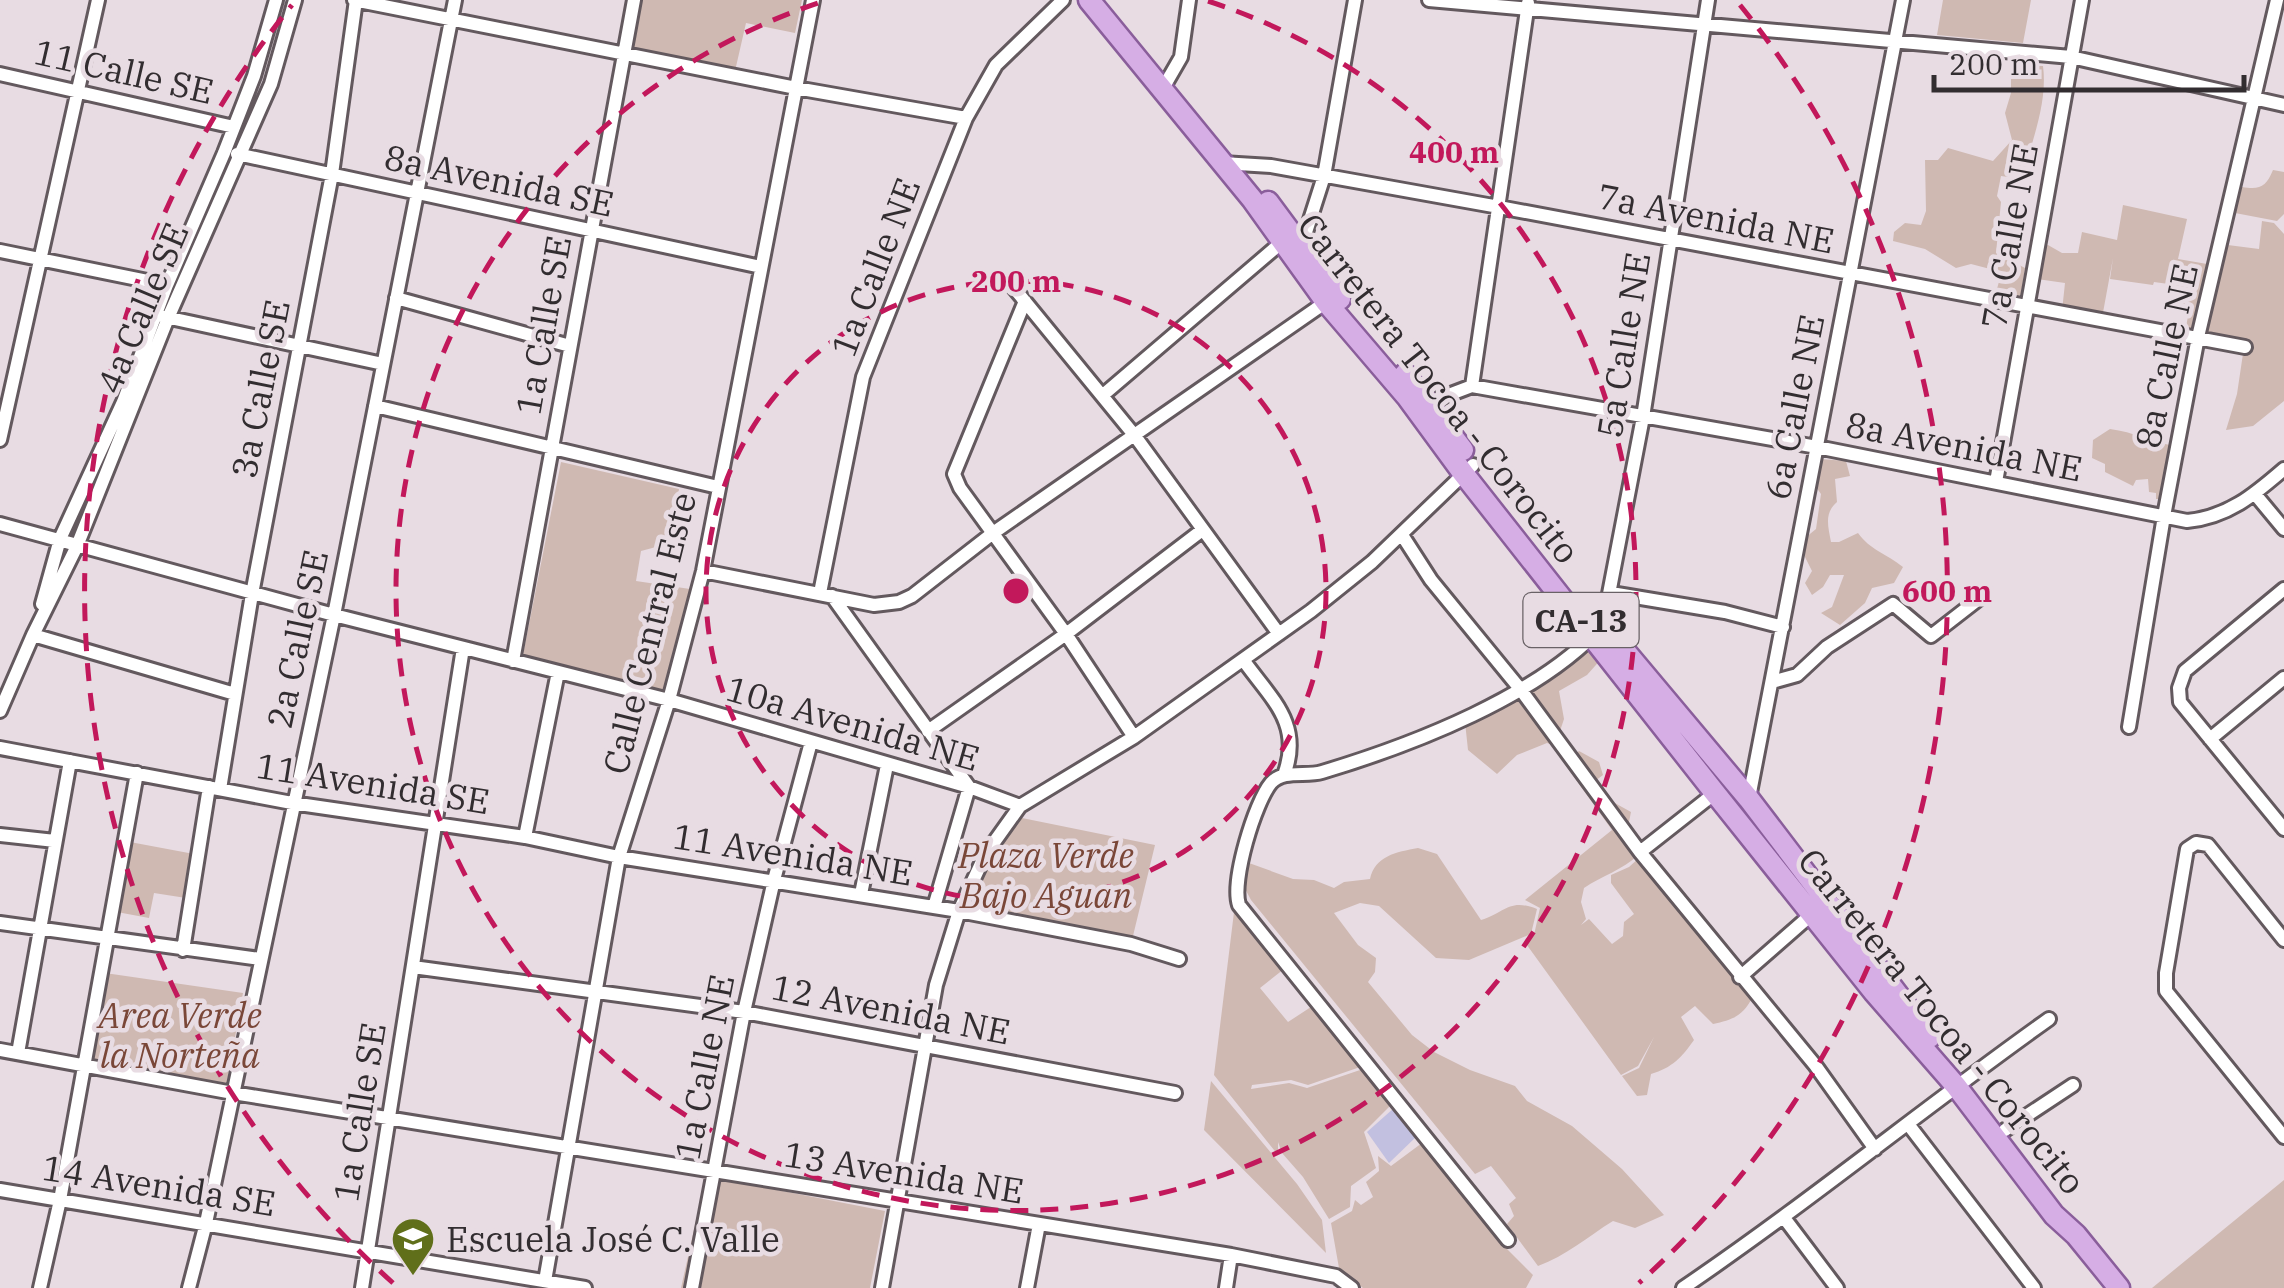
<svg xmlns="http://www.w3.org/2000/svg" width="2284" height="1288" font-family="'IBM Plex Serif',serif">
  <rect width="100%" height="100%" fill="#e8dce3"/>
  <path fill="#cfb9b2" d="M641,0H802L795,33L746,23L735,71L631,49Z
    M1943,0H2031L2023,43L1937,35Z
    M2011,65L2043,66C2048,103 2031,143 2022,179L2001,176L1997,196L2001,202L1996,253L2025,268L2020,300L1995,296L2000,278L1994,270L1971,264L1956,268L1925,249L1893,241L1894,232L1905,223L1921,225L1926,211L1925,160H1938L1948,148L1993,161L2012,140L2005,113L2011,93Z
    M2273,170L2284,172V214L2277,221L2235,213L2242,187C2260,190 2266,187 2273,170Z
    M2123,205L2187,219L2178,259L2213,265L2196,335L2185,332L2190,306L2175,303L2176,285L2154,282L2153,285L2110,279L2113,258L2102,318L2062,311L2065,283L2037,279L2044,246L2048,245L2062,253H2078L2082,232L2117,240Z
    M2262,221L2274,223L2284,234V401L2253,426L2226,430L2237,394L2244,347L2198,337L2220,244L2259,249Z
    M2110,429C2134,432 2151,442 2175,446L2166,499H2156V493L2149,492L2148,479L2136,480L2133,486L2105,472V464L2092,458L2093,440Z
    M1820,459L1846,461L1850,476L1835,479L1837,502C1824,513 1828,526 1831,542H1839L1858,533C1870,550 1887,554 1903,567L1894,583L1872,588L1865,603L1840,625L1821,613L1832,607L1844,575H1830L1823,587L1812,595L1805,583L1812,571L1805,557V538L1816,529L1821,494L1816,487Z
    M561,462L679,489L671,543L641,551L636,581L690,589L663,692L523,655Z
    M1594,641L1603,657L1587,675L1559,691L1564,719L1555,746L1547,743L1517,755L1497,774L1468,750L1465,722Z
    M1579,751L1599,762L1603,775L1591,784L1604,804L1613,802L1631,812L1628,827L1638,855C1623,870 1601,876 1584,888L1581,902L1586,919L1581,925L1589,919L1612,944L1623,936L1624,922L1634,914L1611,883V875L1629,867L1640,857L1752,998C1743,1016 1732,1020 1713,1024L1695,1006L1681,1017L1694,1040C1682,1057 1672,1068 1651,1074L1647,1095L1637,1096L1622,1076L1639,1068L1654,1037L1638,1066L1621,1075L1524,941L1534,935L1540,908L1525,900L1612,830L1564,763Z
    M1022,818L1155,845L1132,940L963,913L1005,835Z
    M130,842L194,854L186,898L154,893L149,918L117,912Z
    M1418,848L1437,854L1481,920C1506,912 1509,898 1537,909L1531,934L1469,960L1436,958L1379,906L1360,903L1334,913L1358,945L1376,958L1375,972L1368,982L1412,1035L1434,1052L1470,1070L1515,1086L1527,1101L1572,1126L1622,1169L1664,1215L1635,1228L1613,1221C1587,1237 1566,1256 1538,1266L1507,1224L1514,1216L1509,1204L1516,1198L1491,1166L1475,1174L1251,900L1242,883L1249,863L1293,879L1314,880L1334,888L1344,882L1370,879C1375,856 1396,852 1418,848Z
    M1235,904L1284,969L1260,988L1288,1022L1314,1005L1363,1066L1308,1085L1291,1080L1252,1085L1251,1089L1289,1083L1307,1088L1363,1069L1390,1099L1389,1107L1364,1132L1376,1168L1351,1186L1350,1207L1329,1219L1303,1177L1282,1153L1278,1142V1155L1214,1075Z
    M105,973L243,993L225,1093L85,1068Z
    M1211,1081L1297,1184L1322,1220L1326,1253L1204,1130Z
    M1422,1143L1504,1246L1533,1275L1526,1288H1363L1339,1268L1331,1223L1352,1211L1355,1200L1361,1205L1373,1197L1366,1182L1379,1171L1378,1156L1391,1166Z
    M706,1176L885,1211L870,1288H681Z
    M2284,1180V1288H2152Z"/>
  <path fill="#c2c0e0" d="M1394,1108L1417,1136L1389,1163L1367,1132Z"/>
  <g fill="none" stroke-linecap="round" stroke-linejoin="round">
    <g stroke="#63595e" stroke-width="18">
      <path id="minor" d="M354,0L796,88L966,118
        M1429,0L2071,57L2284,105
        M0,74L234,127
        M1162,90L1181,57L1189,0
        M237,154L761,267
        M1222,163L1271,166L1499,207L2245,347
        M0,251L167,285
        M1300,251L1324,176L1355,0
        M1014,288L1135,436L1279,634
        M396,298L570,346
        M1025,301L954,474L960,488L1066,634L1134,737
        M161,316L383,364
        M1472,386L1528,3
        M1103,395L1281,243
        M1422,405L1472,386L1817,447L2187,521C2228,517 2254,495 2284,469
        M375,406L718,487
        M0,440L98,0
        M1996,482L2082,0
        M2255,494L2284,529
        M0,524L334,615L669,700L969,787L1020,806
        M1402,535L1431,580L1521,690L1640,852L1815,1065L1875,1149
        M703,571L874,605L899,602L912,596L993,533L1326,302
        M2284,589L2185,671L2179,688L2180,702L2284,829
        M820,593L863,377L966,118L996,65L1063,0
        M1611,593L1725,612L1783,627
        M832,596L969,787L934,907
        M42,604L60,539L123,402L167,285L224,153L254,76L276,0
        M33,635L235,694
        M513,661L634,0
        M1244,661C1272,700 1303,724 1284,775
        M1772,682L1797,675L1827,647L1893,604L1931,636L1980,598
        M0,711L33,635L77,546L168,318L271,84L295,0
        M2129,727L2164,516L2198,337L2277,0
        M928,731L1066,634L1201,531
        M2210,739L2284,678
        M0,748L292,803L525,837L619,857L959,911L1131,944L1179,959
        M220,789L252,594L332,174L356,0
        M1748,803L1903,0
        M0,835L55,841
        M525,837L558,672
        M1640,852L1715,793
        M861,894L887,765
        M0,923L260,959
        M2284,940L2208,845L2196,843L2187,849L2166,973V991L2284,1137
        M183,950L209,787
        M413,967L744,1012L1175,1093
        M1740,977L1812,914
        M0,1050L233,1093L1231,1255L1336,1276L1352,1288
        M18,1053L70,761
        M1908,1124L2034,1288
        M2005,1130L2073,1085
        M0,1190L585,1288
        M1785,1219L1837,1288
        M1508,1240L1239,905C1231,881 1255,802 1271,783C1284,769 1306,777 1322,772C1412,745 1540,696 1603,625L1643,417L1708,0
        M545,1281L619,857L669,700L703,571L813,0
        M40,1288L60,1200L137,773
        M189,1288L206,1223L334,615L455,0
        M362,1288L463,648
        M692,1288L744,1012L774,880L811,742
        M882,1288L936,985L959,911L985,855L1020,806L1134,737L1311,611L1372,562L1473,465
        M1027,1288L1039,1224
        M1226,1288L1231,1255
        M1683,1288C1808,1203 1925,1107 2049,1019"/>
    </g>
    <g stroke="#8a5e9b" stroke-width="25">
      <path id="primary" d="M1089,0L1252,199L1326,302L1408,398L1463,473L1715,793L1874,992L1956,1086L2054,1215L2076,1235L2119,1288
        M1268,202L1340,299
        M1405,374L1463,450
        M1593,613L1749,799L1930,1037"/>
    </g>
    <use href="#minor" stroke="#fff" stroke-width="12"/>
    <use href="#primary" stroke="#d6aee5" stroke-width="20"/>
  </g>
  <g fill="none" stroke="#c2185b" stroke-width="5" stroke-dasharray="18 12">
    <circle cx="1016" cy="591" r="310"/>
    <path d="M1208 1A620 620 0 1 1 824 1"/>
    <path d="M393 1283A931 931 0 0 1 292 5M1740 5A931 931 0 0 1 1639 1283"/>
  </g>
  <defs>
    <g id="school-pin" transform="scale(2.25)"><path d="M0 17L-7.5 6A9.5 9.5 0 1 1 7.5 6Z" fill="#606f1a" stroke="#e8dce3"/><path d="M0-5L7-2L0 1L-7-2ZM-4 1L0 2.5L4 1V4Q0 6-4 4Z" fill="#fff"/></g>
  </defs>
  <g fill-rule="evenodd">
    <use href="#school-pin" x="413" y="1239"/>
  </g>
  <g text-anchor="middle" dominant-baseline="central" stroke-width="9" stroke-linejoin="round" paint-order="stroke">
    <rect fill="#e8dce3" stroke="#696266" stroke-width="2.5" x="1523.5" y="593" width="115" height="54" rx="8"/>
    <g font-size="32" font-weight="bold" fill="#322d30">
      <text x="1581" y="620">CA-13</text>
    </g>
    <g font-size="35" fill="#322d30" stroke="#e8dce3">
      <text transform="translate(124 71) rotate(13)">11 Calle SE</text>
      <text transform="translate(499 180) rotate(12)">8a Avenida SE</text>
      <text transform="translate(1716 218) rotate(11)">7a Avenida NE</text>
      <text transform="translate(2009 236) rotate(-80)">7a Calle NE</text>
      <text transform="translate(875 267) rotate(-69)">1a Calle NE</text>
      <text transform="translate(142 308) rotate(-67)">4a Calle SE</text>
      <text transform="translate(543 325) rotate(-80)">1a Calle SE</text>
      <text transform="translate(1623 345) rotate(-81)">5a Calle NE</text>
      <text transform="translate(2166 356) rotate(-78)">8a Calle NE</text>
      <text transform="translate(1439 388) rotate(52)">Carretera Tocoa - Corocito</text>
      <text transform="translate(260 389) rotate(-79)">3a Calle SE</text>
      <text transform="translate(1794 407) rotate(-79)">6a Calle NE</text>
      <text transform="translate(1964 446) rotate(11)">8a Avenida NE</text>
      <text transform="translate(649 633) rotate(-76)">Calle Central Este</text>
      <text transform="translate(297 639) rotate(-78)">2a Calle SE</text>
      <text transform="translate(853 723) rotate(16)">10a Avenida NE</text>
      <text transform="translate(373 783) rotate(9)">11 Avenida SE</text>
      <text transform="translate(793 854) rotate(9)">11 Avenida NE</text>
      <text transform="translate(891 1009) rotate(11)">12 Avenida NE</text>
      <text transform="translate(1942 1021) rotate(51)">Carretera Tocoa - Corocito</text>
      <text transform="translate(704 1067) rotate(-79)">1a Calle NE</text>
      <text transform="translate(359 1112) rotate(-81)">1a Calle SE</text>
      <text transform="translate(904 1172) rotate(9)">13 Avenida NE</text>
      <text transform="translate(159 1185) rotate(9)">14 Avenida SE</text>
    </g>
    <g font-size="35" font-style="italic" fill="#7a4738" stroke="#e8dce3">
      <text x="1046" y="855">Plaza Verde<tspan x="1046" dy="40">Bajo Aguan</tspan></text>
      <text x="180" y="1015">Area Verde<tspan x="180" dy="40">la Norteña</tspan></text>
    </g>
    <g font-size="35" fill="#322d30" stroke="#e8dce3" text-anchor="start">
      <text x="446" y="1239">Escuela José C. Valle</text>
    </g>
  </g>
  <circle cx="1016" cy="591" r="15" fill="#c2185b" stroke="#e8dce3" stroke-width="5"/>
  <g font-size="30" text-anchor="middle" font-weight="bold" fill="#c2185b" stroke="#e8dce3" stroke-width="9" stroke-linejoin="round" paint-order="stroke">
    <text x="1454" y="163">400 m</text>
    <text x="1016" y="292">200 m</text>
    <text x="1947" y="602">600 m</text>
  </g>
  <path d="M1934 75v15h310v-15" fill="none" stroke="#322d30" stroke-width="5"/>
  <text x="1949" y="75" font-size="30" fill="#322d30" stroke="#e8dce3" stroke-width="8" paint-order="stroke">200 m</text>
</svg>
